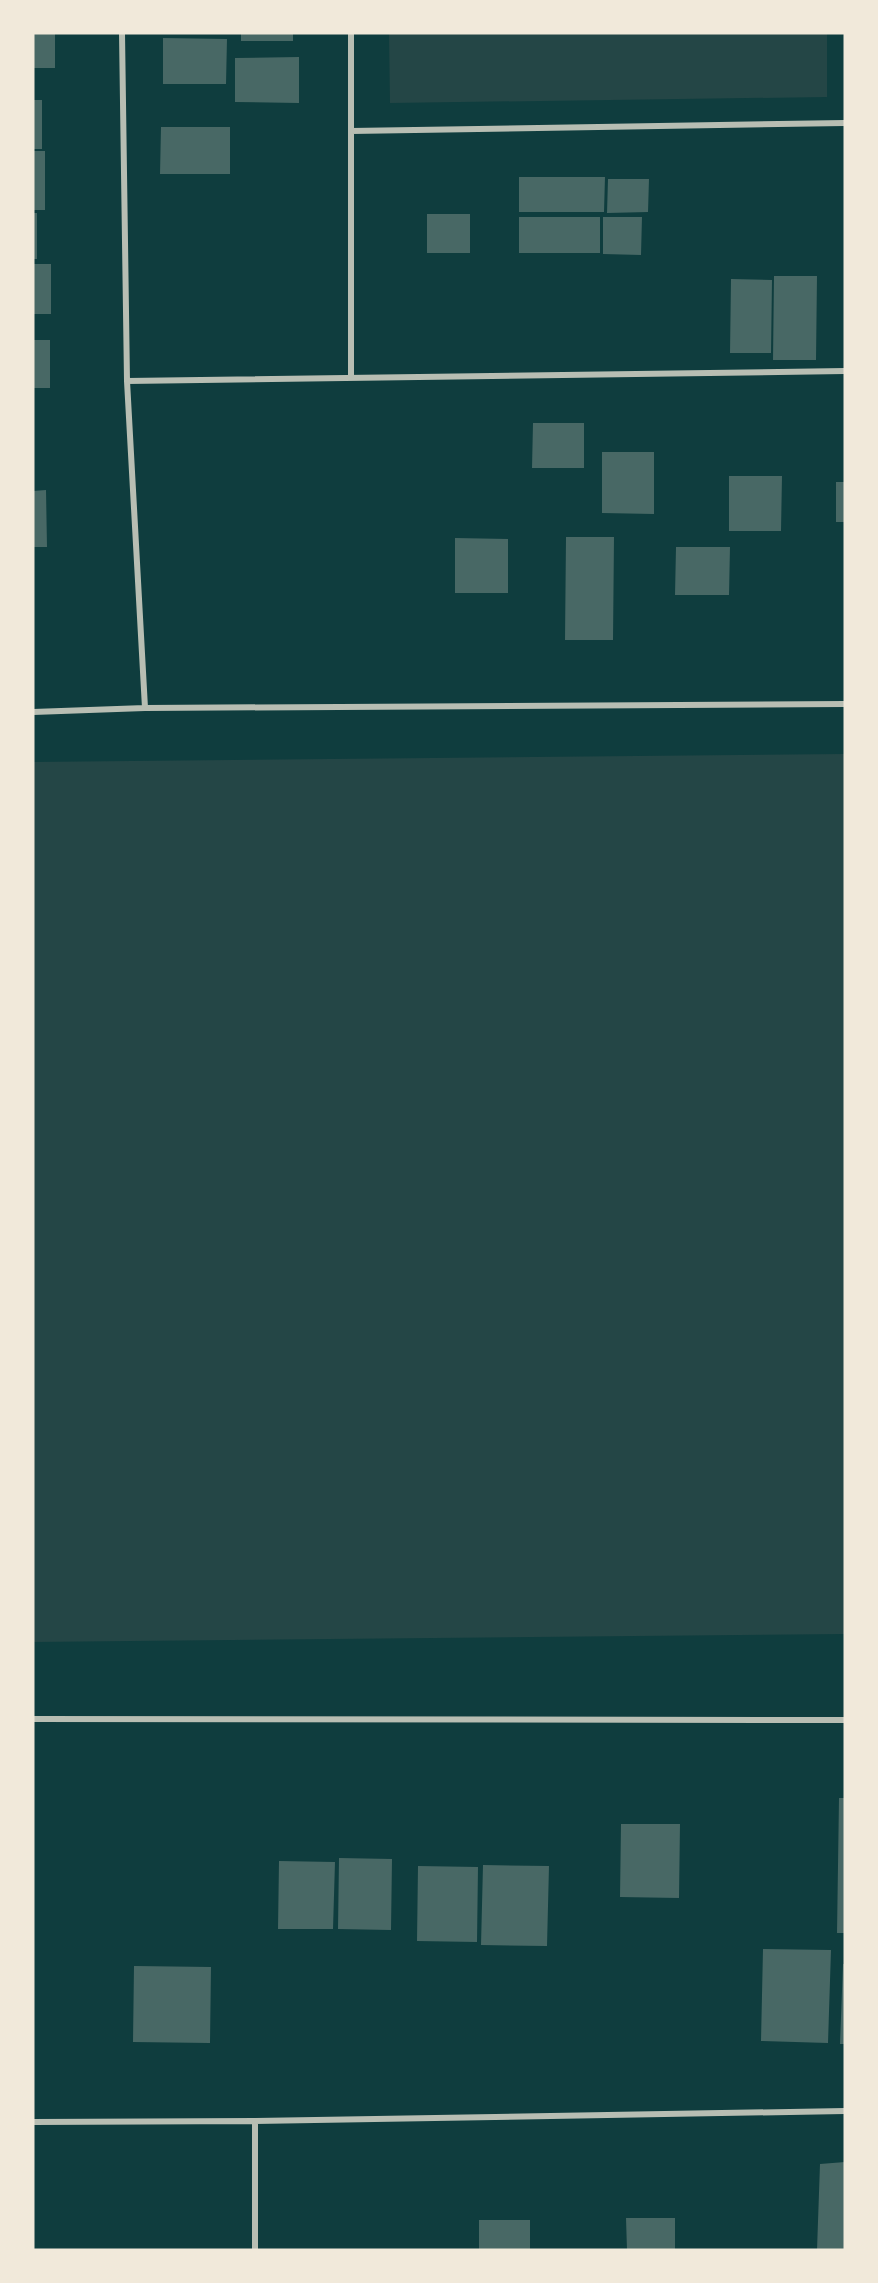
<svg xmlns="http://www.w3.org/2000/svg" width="878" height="2283" font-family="'Noto Sans',sans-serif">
  <rect width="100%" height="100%" fill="#0f3d3e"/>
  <path fill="#244646" d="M389,33H827V97L390,103Z
    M845,754V1634L33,1642V762Z"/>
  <path fill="#486865" d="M33,33H55V68H33Z
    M241,33H293V41H241Z
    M163,38L227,39L226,84H163Z
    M299,57V103L235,102V58Z
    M33,100H42V149H33Z
    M161,127H230V174H160Z
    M33,151H45V210H33Z
    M519,177H605L604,212H519Z
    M608,179H649L648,212L607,213Z
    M33,213H37V259H33Z
    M427,214H470V253H427Z
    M519,217H600V253H519Z
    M603,217H642L641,255L603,254Z
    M33,264H51V314H33Z
    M774,276H817L816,360H773Z
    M731,279L772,280L771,353H730Z
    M33,340H50V388H33Z
    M533,423H584V468H532Z
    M602,452H654V514L602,513Z
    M729,476H782L781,531H729Z
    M836,482H845V522H836Z
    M46,490L47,547H33V491Z
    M566,537H614L613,640H565Z
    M455,538L508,539V593H455Z
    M676,547H730L729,595H675Z
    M839,1798H845V1933H837Z
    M621,1824H680L679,1898L620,1897Z
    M339,1858L392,1859L391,1930L338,1929Z
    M279,1861L335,1862L333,1929H278Z
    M483,1865L549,1866L547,1946L481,1945Z
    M418,1866L478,1867L477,1942L417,1941Z
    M763,1949L831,1950L828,2043L761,2041Z
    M843,1964H845V2044H840Z
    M134,1966L211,1967L210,2043L133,2042Z
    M845,2162V2250H817L820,2164Z
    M626,2218H675V2250H627Z
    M479,2220H530V2250H479Z"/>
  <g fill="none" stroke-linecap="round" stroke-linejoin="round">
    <path stroke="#b8beb3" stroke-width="6" d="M122,33L127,381L145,708
      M351,33V378
      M351,131L845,123
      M127,381L845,371
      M33,712L145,708L845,704
      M33,1719L845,1720
      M255,2121V2250
      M33,2122L255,2121L845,2111"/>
  </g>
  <rect width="878" height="2283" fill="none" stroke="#f1e9da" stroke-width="69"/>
</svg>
